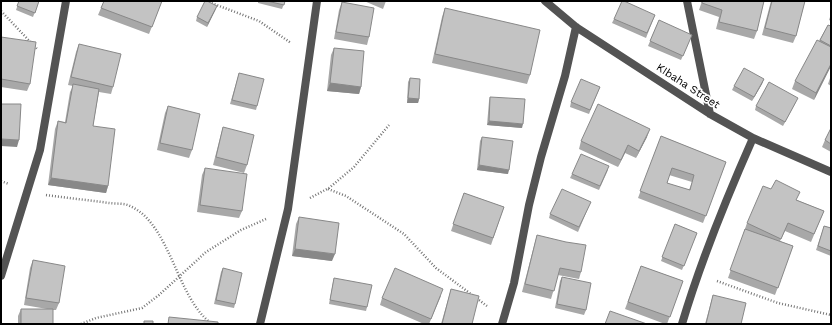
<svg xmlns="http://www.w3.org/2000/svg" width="832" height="325" font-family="'Work Sans',sans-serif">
  <rect width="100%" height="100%" fill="#fff"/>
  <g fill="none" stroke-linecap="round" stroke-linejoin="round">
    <path stroke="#757575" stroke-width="2.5" stroke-dasharray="1 2" stroke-linecap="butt" d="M206,1L259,21L291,43
      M1,11L38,50
      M1,181L9,184
      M328,189L346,196L404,234L436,268L487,306
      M46,195C67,198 88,200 109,203C116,204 125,203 130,206C171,224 176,298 212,324
      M310,198L329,188L354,167L389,125
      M717,281L778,303L831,315
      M81,324L96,318L142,308L159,295L206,252L241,230L266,219"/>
    <path stroke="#535353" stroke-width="8" d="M545,1L576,27L710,114L753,138L831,172
      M687,1L710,114
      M1,276L40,150L66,1
      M260,324L288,209L317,1
      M502,324L514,283L529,205L541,157L565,76L576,27
      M682,324C701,260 726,199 753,138"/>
  </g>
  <path fill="#a8a8a8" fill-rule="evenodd" d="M19,1H39L33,17L16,10Z
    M104,1H162L149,34L98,15Z
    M258,1H285L282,9L258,3Z
    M364,1H386L383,9Z
    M702,1H764L757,31L754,39L716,29L719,17L699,10Z
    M771,1H805L796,36L793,43L762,35Z
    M342,2L369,37L367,45L334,39L339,10Z
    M217,6L207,27L196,21L197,17Z
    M445,8L530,75L527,84L432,63L442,17Z
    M831,14V21L829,20Z
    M655,15L646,38L612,23L614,19Z
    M659,20L690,39L681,60L648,46Z
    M828,25L831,26V66L814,100L792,89L795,81L819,41Z
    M1,37L30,84L27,91L1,87Z
    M79,44L113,87L111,94L99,92L93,126L108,186L106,193L48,185L55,129L58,121L65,122L70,92L73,86L68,85L76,52Z
    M334,48L361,87L359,94L327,91L331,55Z
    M239,73L257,106L256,110L230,104Z
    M831,75V86L828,84Z
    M410,78L419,99L418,103H407L408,82Z
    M764,79L762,84L752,101L732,90L734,86Z
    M600,87L589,114L570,107L571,102Z
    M490,97L522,128L487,125L489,101Z
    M796,102L783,126L755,110L756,106Z
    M168,106L192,150L189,158L157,150L165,113Z
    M223,127L247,165L244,173L213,165L221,134Z
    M831,128V152L822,147L825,140Z
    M661,136L726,162L703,223L638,198ZM669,175L692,182L689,190L667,183Z
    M482,137L508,174L477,170L480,141Z
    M647,137L636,158L625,153L618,167L579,149L581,141Z
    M205,168L242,211L239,218L197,212L202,175Z
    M608,170L599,190L570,178L572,174Z
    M464,193L504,207L491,245L451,231Z
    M797,200L824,211L811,242L785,231L780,241L793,246L775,295L728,278L747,223Z
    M589,206L578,232L549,218L550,214Z
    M299,217L332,261L292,256L296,224Z
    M675,224L697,233L682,270L661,261Z
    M824,226L831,228V256L816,250Z
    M537,235L581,272L579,279L558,275L551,299L522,292L535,242Z
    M33,260L59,303L56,310H53V324H18V316L21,309H47L24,305L30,268Z
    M641,266L683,281L667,324H665L625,309Z
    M223,268L235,304L234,308L214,304L221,272Z
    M562,277L586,310L584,315L555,308L560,281Z
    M334,278L367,307L366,311L329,304L333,282Z
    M451,289L472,324H441Z
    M713,295L741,324H705L711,302Z
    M441,296L429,324H424L380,305L382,298Z"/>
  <path fill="#888" d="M217,6L215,11L207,27L208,23Z
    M831,64V66L814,100L816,93Z
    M764,79L762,84L752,101L754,97Z
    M330,83L361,87L359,94L327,91Z
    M408,98L419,99L418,103H407Z
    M489,121L523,124L522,128L487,125Z
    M650,129L647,137L636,158L639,151Z
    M1,139L19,140L17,147L1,146Z
    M628,145L625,153L618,167L621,160Z
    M479,165L509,170L508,174L477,170Z
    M51,178L108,186L106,193L48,185Z
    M295,249L335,254L332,261L292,256Z"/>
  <path fill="#c3c3c3" stroke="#888" fill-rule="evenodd" d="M19,1H39L35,13L17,6Z
    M104,1H162L152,27L101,8Z
    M205,1H207L217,6L208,23L197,17Z
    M267,1H285L284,5Z
    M622,1H624L655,15L647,33L614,19Z
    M702,1H764L757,31L719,22L722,10L702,3Z
    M772,1H805L796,36L765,28Z
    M342,2L374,8L369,37L336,32Z
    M445,8L540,30L530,75L435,54Z
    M659,20L692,35L683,56L650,41Z
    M828,25L831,26V46L820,40Z
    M1,37L36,42L30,84L1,79Z
    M817,40L831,47V64L816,93L795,81Z
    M79,44L121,54L113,87L71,77Z
    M334,48L364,51L361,87L330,83Z
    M744,68L764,79L754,97L734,86Z
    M239,73L264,79L257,106L232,100Z
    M410,78L420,79L419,99L408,98Z
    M581,79L600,87L590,110L571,102Z
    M769,82L798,98L785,122L756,106Z
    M73,84L99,89L93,126L115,129L108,186L51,178L58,121L66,123Z
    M490,97L525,99L523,124L489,121Z
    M1,104H21L19,140L1,139Z
    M598,104L650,129L639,151L628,145L621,160L581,141Z
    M168,106L200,114L192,150L160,143Z
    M223,127L254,135L247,165L216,157Z
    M831,128V144L825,140Z
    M661,136L726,162L706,216L640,191ZM672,168L694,175L690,190L667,183Z
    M482,137L513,141L509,170L479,165Z
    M581,154L609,166L600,186L572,174Z
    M205,168L247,174L242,211L200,205Z
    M776,180L800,192L796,200L824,211L814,234L788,223L781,239L747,223L763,186L771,189Z
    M562,189L591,202L579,227L550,214Z
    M464,193L504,207L493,238L453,224Z
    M299,217L339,223L335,254L295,249Z
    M675,224L697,233L684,266L662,257Z
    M824,226L831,228V251L818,246Z
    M745,229L793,246L778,288L730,270Z
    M537,235L566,242L586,245L581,272L560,268L554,291L525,284Z
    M33,260L65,266L59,303L26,298Z
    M641,266L683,281L670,317L628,302Z
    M223,268L242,273L235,304L216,300Z
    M395,268L443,289L431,319L382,298Z
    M562,277L591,283L586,310L557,304Z
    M334,278L372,285L367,307L330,300Z
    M451,289L479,296L472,324H442Z
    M713,295L746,303L741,324H706Z
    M21,309H53V324H21Z
    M610,311L647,324H605Z
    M169,317L218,322V324H168Z
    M144,321H153V324H144Z"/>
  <g text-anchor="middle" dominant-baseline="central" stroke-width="3.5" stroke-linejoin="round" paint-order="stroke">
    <g font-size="11" fill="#000" stroke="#fff">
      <text transform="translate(688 86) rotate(33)">KIbaha Street</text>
    </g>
  </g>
  <rect width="832" height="325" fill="none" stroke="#000000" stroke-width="4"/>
</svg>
